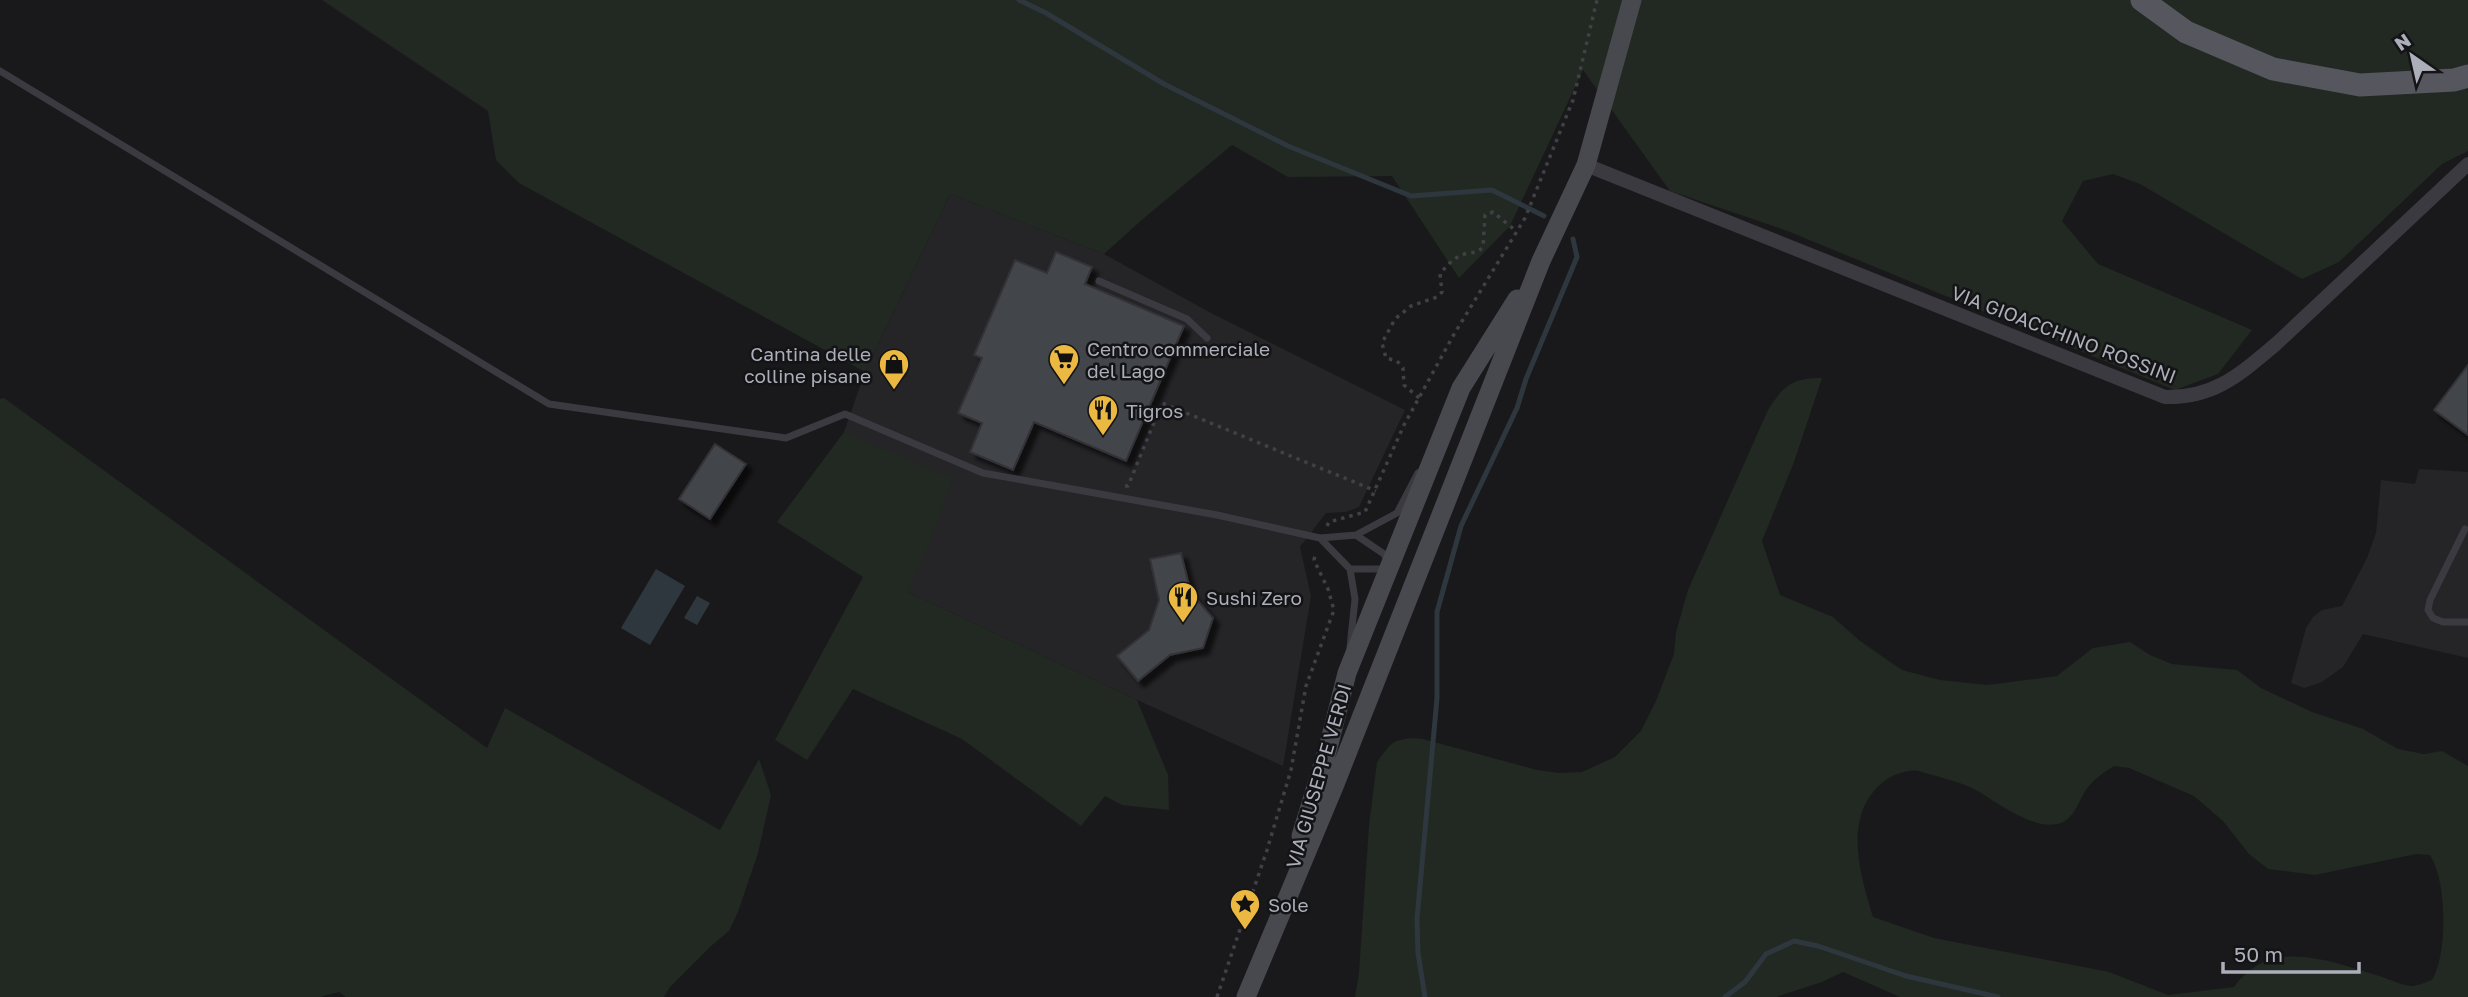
<svg xmlns="http://www.w3.org/2000/svg" width="2468" height="997" font-family="'Golos Text',sans-serif">
  <defs>
    <filter id="shadow"><feDropShadow dx="6" dy="6" stdDeviation="2" flood-color="#0009"/></filter>
  </defs>
  <rect width="100%" height="100%" fill="#19191b"/>
  <path fill="#252528" d="M950,194L1104,254L1211,313L1405,410L1359,507L1346,512L1326,513L1300,547L1311,596L1283,766L1137,700L908,592L844,432L865,372Z
    M2419,469L2468,472V658L2363,634L2343,667L2322,682L2304,688L2291,683L2306,628L2313,617L2322,610L2342,606L2367,558L2376,533L2381,480L2415,484Z"/>
  <path fill="#212922" fill-rule="evenodd" d="M322,0H2468V151L2442,164L2339,262L2302,279L2140,184L2113,174L2083,181L2062,221L2098,264L2252,330L2218,374L2175,390L1785,230L1670,191L1583,70L1510,226L1459,278L1392,176L1288,177L1232,145L1144,218L1104,254L950,194L865,372L519,183L496,160L488,111Z
    M1822,378L1794,462L1762,541L1780,595L1833,617L1860,641L1902,670L1940,680L1987,685L2057,676L2093,648L2130,642L2150,655L2172,664L2237,670L2261,688L2312,712L2363,729L2398,749L2424,754L2442,751L2468,766V997H1900L1843,972L1822,982L1776,997H1355L1359,973L1369,825L1377,762L1389,746L1396,741L1410,738L1423,739L1537,770L1559,773L1582,772L1615,757L1641,731L1656,701L1674,654L1676,632L1688,590L1768,410C1784,385 1792,378 1822,378ZM2115,766L2129,768L2194,796L2223,821L2249,854L2268,869L2315,875L2416,854L2430,855C2447,881 2448,954 2432,980C2426,982 2418,986 2411,986C2401,985 2389,979 2379,976C2330,961 2270,936 2234,987L2168,995L2109,972L1934,938L1873,917C1860,874 1842,816 1883,782C1892,775 1908,769 1919,771C1938,777 1958,781 1976,790C1997,802 2040,836 2065,821C2076,814 2079,800 2086,790C2093,780 2104,771 2115,766Z
    M4,398L487,748L505,708L720,830L759,759L771,795L758,853L738,912L729,931L711,946L670,987L664,997H346L339,992L320,997H0V399Z
    M844,432L953,479L931,539L908,592L1137,700L1168,775L1169,810L1122,805L1105,796L1081,826L962,739L853,689L807,760L775,740L863,577L777,522Z"/>
  <path fill="#2f373e" d="M656,569L685,586L650,645L621,628Z
    M697,596L710,603L697,625L684,618Z"/>
  <g fill="none" stroke-linecap="round" stroke-linejoin="round">
    <path stroke="#2f373e" stroke-width="5" d="M1019,0L1046,13L1164,84L1288,146L1411,196L1492,190L1544,216
      M1425,997L1418,953L1417,919L1437,698V612L1461,526L1517,408L1526,379L1577,257L1573,239
      M1725,997L1745,982L1766,954L1794,941L1818,946L1906,976L1998,997"/>
  </g>
  <path fill="#434448" stroke="#333337" stroke-width="2" filter="url(#shadow)" d="M1056,252L1092,267L1085,284L1184,326L1126,461L1034,422L1013,470L970,452L982,423L958,413L982,358L974,355L1015,260L1047,273Z
    M2468,365V435L2434,410Z
    M715,444L746,464L710,519L679,499Z
    M1181,553L1191,593L1213,618L1203,648L1170,655L1138,681L1117,656L1149,630L1159,600L1150,559Z"/>
  <g fill="none" stroke-linecap="round" stroke-linejoin="round">
    <path stroke="#404147" stroke-width="3.5" stroke-dasharray="3.5 5" stroke-linecap="butt" d="M1419,398L1404,385L1403,368L1397,361L1386,358L1382,343L1395,319L1411,306L1437,297L1442,292L1440,274C1448,264 1455,256 1468,253C1475,252 1477,253 1483,247L1485,215L1493,212L1516,231
      M1125,486H1128L1162,403L1376,491
      M1327,526L1329,522L1365,512L1404,425L1453,336L1525,218L1573,100L1597,0
      M1217,997L1267,850L1291,770L1306,686L1334,610L1328,589L1314,560L1316,552"/>
    <path stroke="#3a3a40" stroke-width="7" d="M0,71L549,404L786,438L845,414L983,473L1217,515L1320,538L1356,535L1397,513L1418,473
      M1099,281L1187,319L1207,338
      M2465,529L2430,600L2428,610L2433,618L2443,622H2468
      M1356,535L1384,554L1388,562
      M1320,538L1350,569L1355,599L1350,647
      M1350,569H1384"/>
    <path stroke="#3a3a40" stroke-width="14" d="M1586,165L2165,397C2215,398 2240,374 2276,344L2468,164"/>
    <path stroke="#48494f" stroke-width="19" d="M1301,836L1328,748L1347,673L1461,388L1517,299
      M1246,997L1335,784L1541,261L1586,165L1632,0"/>
    <path stroke="#56575e" stroke-width="23" d="M2142,0L2186,32L2273,69L2360,85L2454,80L2468,76"/>
  </g>
  <defs>
    <g id="supermarket-pin" transform="scale(1.575)"><path d="M0 17L-7.5 6A9.5 9.5 0 1 1 7.5 6Z" fill="#ebb941" stroke="#141416"/><path d="M-6-5.5h2.5l.6 2H6L4.5 2H-2.5L-4.4-4H-6ZM-1.5 3.2a1.3 1.3 0 1 0 .1 0ZM3 3.2a1.3 1.3 0 1 0 .1 0Z" fill="#111"/></g>
    <g id="shop-pin" transform="scale(1.575)"><path d="M0 17L-7.5 6A9.5 9.5 0 1 1 7.5 6Z" fill="#ebb941" stroke="#141416"/><path d="M-5-2.5h2.3a2.7 3.5 0 0 1 5.4 0H5L5.5 6h-11ZM-1.5-2.5h3a1.5 2.3 0 0 0-3 0Z" fill="#111"/></g>
    <g id="restaurant-pin" transform="scale(1.575)"><path d="M0 17L-7.5 6A9.5 9.5 0 1 1 7.5 6Z" fill="#ebb941" stroke="#141416"/><path d="M-5-6h1v4h1v-4h1v4h1v-4h1v5L-1.5 .5V6h-2V.5L-5-1ZM5-6V6H3V1.5H1.5Q1.5-4 5-6Z" fill="#111"/></g>
    <g id="sight-pin" transform="scale(1.575)"><path d="M0 17L-7.5 6A9.5 9.5 0 1 1 7.5 6Z" fill="#ebb941" stroke="#141416"/><path d="M0-6L1.8-2.2L6-1.7L2.9 1.2L3.7 5.4L0 3.3L-3.7 5.4L-2.9 1.2L-6-1.7L-1.8-2.2Z" fill="#111"/></g>
  </defs>
  <g fill-rule="evenodd">
    <use href="#supermarket-pin" x="1064" y="359"/>
    <use href="#shop-pin" x="894" y="364"/>
    <use href="#restaurant-pin" x="1103" y="410"/>
    <use href="#restaurant-pin" x="1183" y="597"/>
    <use href="#sight-pin" x="1245" y="904"/>
  </g>
  <g text-anchor="middle" dominant-baseline="central" stroke-width="5" stroke-linejoin="round" paint-order="stroke">
    <g font-size="19" fill="#acafba" stroke="#141416">
      <text transform="translate(2064 334) rotate(21)">VIA GIOACCHINO ROSSINI</text>
      <text transform="translate(1318 776) rotate(-74)">VIA GIUSEPPE VERDI</text>
    </g>
    <g font-size="19" fill="#acafba" stroke="#141416" text-anchor="start">
      <text x="1087" y="348">Centro commerciale<tspan x="1087" dy="22">del Lago</tspan></text>
      <text x="871" y="353" text-anchor="end">Cantina delle<tspan x="871" dy="22">colline pisane</tspan></text>
      <text x="1126" y="410">Tigros</text>
      <text x="1206" y="597">Sushi Zero</text>
      <text x="1268" y="904">Sole</text>
    </g>
  </g>
  <g transform="translate(2412 56) rotate(326)" stroke="#141416" stroke-width="5" paint-order="stroke">
  <path d="M0-5L12 26L0 18L-12 26Z" fill="#acafba"/>
  <text y="-10" font-size="19" font-weight="bold" text-anchor="middle" fill="#acafba">N</text>
  </g>
  <path d="M2223 962v10h136v-10" fill="none" stroke="#acafba" stroke-width="3.5"/>
  <text x="2234" y="962" font-size="21" fill="#acafba" stroke="#141416" stroke-width="5" paint-order="stroke">50 m</text>
</svg>
